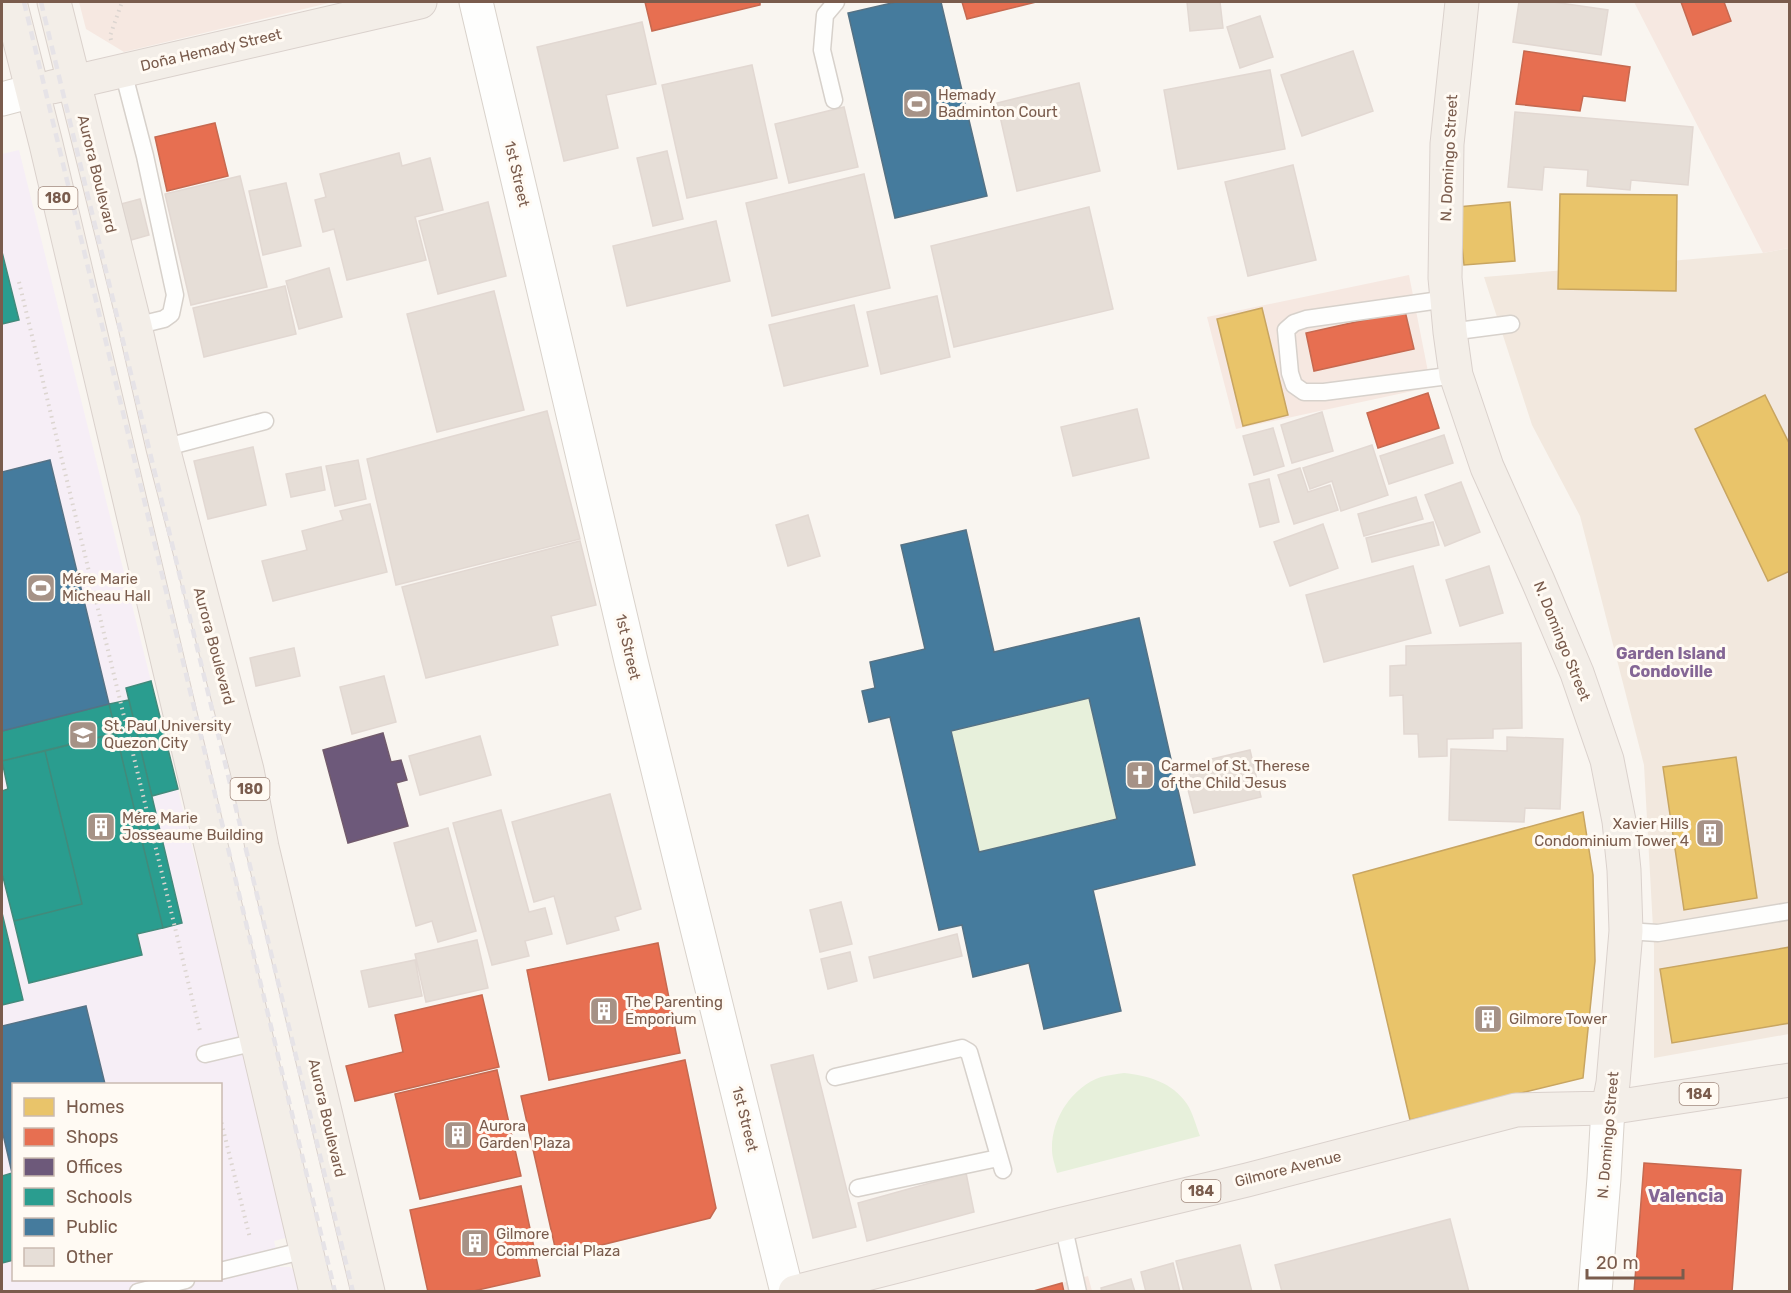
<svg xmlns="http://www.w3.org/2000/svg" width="1791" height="1293" viewBox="0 0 1791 1293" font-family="Rubik,sans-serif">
<rect width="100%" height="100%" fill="#f9f5f0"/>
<path fill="#f2e8de" d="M1789,248v786l-135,24v-112l-10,-181 -64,-249 -48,-91 -48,-148 279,-24z"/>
<path fill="#f6e8e1" d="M79,2h254l-209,50 -38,-23z
M1634,2h155v246l-26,5z
M1409,275l22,112 -195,42 -29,-112z
M1088,1276l4,15 -63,1z"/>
<path fill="#f6eef6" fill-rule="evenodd" d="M19,150l270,1087 -15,4 6,26h10l5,4 5,20 -298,1v-1138zM14,1084h206v196h-206z"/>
<path fill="#e7f0db" d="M1089,698l28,121 -138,33 -28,-121z
M1124,1073c25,3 48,9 63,31 6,9 9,22 13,32l-143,37c-2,-8 -5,-16 -5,-23 -1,-31 20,-63 49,-73 7,-2 16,-3 23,-4z"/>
<path fill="#e9c46a" stroke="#c8a561" stroke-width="1.5" d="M1560,194l117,1 -1,96 -118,-2z
M1510,202l5,59 -51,4 -6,-58z
M1262,308l26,107 -45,11 -26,-107z
M1765,395l25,50v126l-22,10 -73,-152z
M1736,757l21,141 -73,12 -21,-143z
M1583,812l10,63 2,86 -12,117 -173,42 -57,-245z
M1790,947v76l-118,20 -12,-74z"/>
<path fill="#e76f51" stroke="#c66950" stroke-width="1.5" d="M645,2h115v3l-108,26z
M962,2h74l-69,17z
M1681,2h43l7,19 -38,14z
M1524,51l106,16 -5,34 -42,-5 -3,15 -64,-7z
M215,123l13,53 -61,15 -12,-54z
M1405,311l9,38 -100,22 -8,-38z
M1428,393l11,35 -61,20 -11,-35z
M658,943l22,110 -131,27 -22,-110z
M482,995l17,72 -144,34 -9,-35 57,-14 -8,-37z
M685,1060l31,148 -6,10 -153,38 -36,-160z
M497,1070l24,106 -101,23 -25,-105z
M1644,1163l97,7 -9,122h-98z
M521,1186l19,90 -71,16h-41l-18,-82z
M1062,1283l2,9h-34z"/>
<path fill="#6d597a" stroke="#715a6c" stroke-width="1.5" d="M383,733l8,29 10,-2 6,20 -11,3 12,43 -60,17 -25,-93z"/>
<path fill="#2a9d8f" stroke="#428a7b" stroke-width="1.5" d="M2,252l17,68 -17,4z
M151,681l27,108 -26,7 -26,-108z
M129,700l53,223 -19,5 -54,-224z
M109,704l7,29 -114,28v-30z
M116,733l47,195 -26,6 5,21 -113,28 -15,-62 68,-17 -37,-153z
M45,751l37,153 -68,17 -11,-44 -1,1v-87l6,-2 -6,-28z
M2,913l21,87 -21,5z
M12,1173h2v87l-12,3v-87z"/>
<path fill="#457b9d" stroke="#557285" stroke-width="1.5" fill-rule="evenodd" d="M896,2h45l46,194 -92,22 -47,-205z
M50,460l59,244 -107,27v-259z
M966,530l28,122 145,-34 56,247 -102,25 28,121 -77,18 -15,-66 -56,14 -11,-52 -23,5 -49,-213 -21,5 -7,-31 13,-3 -5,-26 55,-13 -24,-104zM1089,698l28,121 -138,33 -28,-121z
M86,1006l19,78h-91v89h-2l-10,-43v-104z"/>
<path fill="#e6ded7" stroke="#e2d8d2" stroke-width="1.5" d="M1187,2h33l3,26 -33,3z
M1519,2h34l55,8 -7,45 -88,-13z
M1260,16l13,41 -33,11 -13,-41z
M642,22l14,62 -50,11 12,53 -54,13 -27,-114z
M1353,51l20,60 -71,25 -21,-61z
M752,65l25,113 -90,20 -25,-113z
M1270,70l15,79 -107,20 -14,-79z
M1079,83l21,88 -83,20 -20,-88z
M844,107l14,60 -69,16 -14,-59z
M1515,112l178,15 -5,58 -57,-5 -1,10 -43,-4 1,-16 -44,-3 -2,23 -34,-3z
M667,151l16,68 -30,7 -16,-68z
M399,153l3,13 28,-8 13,52 -28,7 11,43 -79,20 -13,-51 -11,3 -8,-32 11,-3 -6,-23z
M1293,165l23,95 -68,16 -23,-94z
M864,174l26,114 -118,28 -26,-113z
M240,176l27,111 -76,18 -26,-111z
M286,183l15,63 -38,9 -14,-64z
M140,199l9,36 -18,5 -10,-36z
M488,202l18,74 -68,18 -19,-73z
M1089,207l24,102 -159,38 -23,-101z
M716,221l14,60 -103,25 -14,-60z
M329,268l13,49 -43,12 -13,-48z
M285,286l11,48 -92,23 -11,-49z
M494,291l30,119 -87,22 -30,-118z
M937,296l13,61 -69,17 -14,-62z
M854,305l14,61 -84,20 -15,-61z
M1137,409l12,49 -76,18 -12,-49z
M547,411l33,128 -184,46 -29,-126z
M1322,412l11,39 -41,12 -11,-38z
M1273,428l11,38 -30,9 -11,-39z
M1444,435l9,28 -64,21 -9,-28z
M1372,445l16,50 -47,16 -9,-30 -22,8 -7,-21z
M253,447l13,58 -58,14 -14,-58z
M358,460l8,39 -31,7 -9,-40z
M321,467l4,23 -34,7 -5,-23z
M1300,468l8,24 22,-7 8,25 -44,14 -16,-49z
M1269,479l10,43 -19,5 -11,-43z
M1461,482l19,50 -35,14 -20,-51z
M1416,497l7,22 -59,17 -6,-22z
M370,504l17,68 -114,29 -11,-40 45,-11 -5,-19 41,-11 -3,-9z
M808,515l12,41 -32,10 -12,-41z
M1433,522l6,23 -67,17 -6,-24z
M1323,524l15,44 -48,18 -16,-44z
M580,541l16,64 -45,11 7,29 -132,33 -24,-91z
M1413,566l18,67 -107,29 -18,-67z
M1489,566l14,47 -43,13 -14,-46z
M1521,643l1,85 -29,1v9l-46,1v17l-28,1 -1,-23h-14l-1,-39 -13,1v-30l16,-1v-19z
M294,648l6,28 -44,10 -6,-28z
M384,676l12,46 -44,12 -12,-47z
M480,736l11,39 -71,20 -11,-39z
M1507,737l56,2 -3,70 -35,-1 -1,14 -75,-2 2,-71 56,2z
M1250,750l11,47 -67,16 -12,-47z
M610,794l31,115 -26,8 4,13 -52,14 -13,-48 -20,6 -22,-80z
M501,810l28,102 16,-4 7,26 -27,7 4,15 -37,9 -39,-142z
M448,828l28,103 -38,11 -6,-21 -16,5 -22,-83z
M841,902l11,42 -32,8 -10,-42z
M957,934l5,22 -88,22 -5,-21z
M477,940l11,48 -62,14 -11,-48z
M850,952l7,29 -29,8 -7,-30z
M415,960l7,36 -53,11 -8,-36z
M813,1055l43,172 -43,11 -42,-173z
M966,1173l8,39 -107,29 -9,-38z
M1450,1219l19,73h-187l-7,-27z
M1240,1245l12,47h-68l-8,-31z
M1173,1263l7,29h-34l-5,-20z
M1131,1279l4,13h-33l-1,-4z"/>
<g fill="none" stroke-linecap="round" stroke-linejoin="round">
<g stroke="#d7d1cb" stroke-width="19">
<path id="lane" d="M123,71l22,85 30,139 -4,19 -7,5 -29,7
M834,100l-12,-50 3,-35 11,-13
M1447,299l-141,20 -12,4 -8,7 4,43 4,12 10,7h20l132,-17
M1450,332l61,-8
M163,448l102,-27
M1626,931l32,2 132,-22
M205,1054l51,-12
M835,1077l127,-29 7,4 34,118
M858,1188l140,-30
M1063,1224l15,68
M220,1271l86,-21
M138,1292l48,-12"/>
</g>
<g stroke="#d9d2cb" stroke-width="35">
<path id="secondary" d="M476,2l155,659 156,631
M2,99l30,-8
M1595,1292l9,-114 4,-70"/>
</g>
<g stroke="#dad1cc" stroke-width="35">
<path id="primary" d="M10,2l36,142 270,1148
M54,2l81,324 28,122 84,322 15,77 106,445
M1462,2l-15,142 -2,134 5,54 6,43 31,92 51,114 39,92 30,87 12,61 5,49 2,61 -13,152 -5,25
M52,87l368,-85
M795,1292l268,-68 184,-44 269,-70 92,-2 182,-28"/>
</g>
<path stroke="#dcd5d0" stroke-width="4" stroke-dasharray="1.5 4.5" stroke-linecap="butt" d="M111,40l-1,-4 12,-34
M19,282l181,749
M220,1117l30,121"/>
<use href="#lane" stroke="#fefefd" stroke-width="16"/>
<use href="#secondary" stroke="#fefefd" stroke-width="33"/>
<use href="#primary" stroke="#f3eee8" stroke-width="33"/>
<path stroke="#e6e3e7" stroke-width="4.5" stroke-dasharray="9 6" stroke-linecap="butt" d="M24,2l311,1290
M41,2l312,1290"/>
</g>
<defs>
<g id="stadium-square" transform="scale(1.5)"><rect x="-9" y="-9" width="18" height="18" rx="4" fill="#a69286" stroke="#fffaf3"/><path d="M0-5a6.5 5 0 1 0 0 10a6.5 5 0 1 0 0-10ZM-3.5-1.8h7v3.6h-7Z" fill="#fff"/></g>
<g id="university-square" transform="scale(1.5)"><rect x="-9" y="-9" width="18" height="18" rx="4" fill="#a69286" stroke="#fffaf3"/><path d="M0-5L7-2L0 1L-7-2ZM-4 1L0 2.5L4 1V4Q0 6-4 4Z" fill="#fff"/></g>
<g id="church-square" transform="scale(1.5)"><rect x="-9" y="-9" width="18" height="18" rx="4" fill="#a69286" stroke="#fffaf3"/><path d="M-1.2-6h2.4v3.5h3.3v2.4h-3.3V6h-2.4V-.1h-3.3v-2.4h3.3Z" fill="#fff"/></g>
<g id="building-square" transform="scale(1.5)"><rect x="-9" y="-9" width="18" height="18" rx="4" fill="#a69286" stroke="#fffaf3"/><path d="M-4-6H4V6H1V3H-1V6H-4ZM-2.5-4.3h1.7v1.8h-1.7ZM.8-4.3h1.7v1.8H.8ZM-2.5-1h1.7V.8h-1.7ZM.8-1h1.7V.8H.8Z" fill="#fff"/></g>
</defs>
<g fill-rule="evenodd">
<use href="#stadium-square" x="917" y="104"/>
<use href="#stadium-square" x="41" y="588"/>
<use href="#university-square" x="83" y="735"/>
<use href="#church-square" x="1140" y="775"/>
<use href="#building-square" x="101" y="827"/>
<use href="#building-square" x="1710" y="833"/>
<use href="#building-square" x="604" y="1011"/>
<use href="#building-square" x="1488" y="1019"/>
<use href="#building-square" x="458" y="1135"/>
<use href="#building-square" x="475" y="1243"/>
</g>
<g text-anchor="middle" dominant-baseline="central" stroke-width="6" stroke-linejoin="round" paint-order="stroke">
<g fill="#fffaf3" stroke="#a28b7f" stroke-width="1.5">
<rect x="38.5" y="187" width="39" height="22" rx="4.5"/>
<rect x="230.5" y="778" width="39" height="22" rx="4.5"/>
<rect x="1679.5" y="1083" width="39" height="22" rx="4.5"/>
<rect x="1181.5" y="1180" width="39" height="22" rx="4.5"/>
</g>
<g font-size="14" font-weight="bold" fill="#7a5c4d">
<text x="58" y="198">180</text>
<text x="250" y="789">180</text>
<text x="1699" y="1094">184</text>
<text x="1201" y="1191">184</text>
</g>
<g font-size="15" fill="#7a5c4d" stroke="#fffaf3">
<text transform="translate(211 50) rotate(-13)">Doña Hemady Street</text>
<text transform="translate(1449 158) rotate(-87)">N. Domingo Street</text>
<text transform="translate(97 174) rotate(76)">Aurora Boulevard</text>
<text transform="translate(517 174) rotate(77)">1st Street</text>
<text transform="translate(1562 641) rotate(68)">N. Domingo Street</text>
<text transform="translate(214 646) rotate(75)">Aurora Boulevard</text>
<text transform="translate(628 647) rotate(77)">1st Street</text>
<text transform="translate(327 1118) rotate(77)">Aurora Boulevard</text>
<text transform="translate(745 1119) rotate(76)">1st Street</text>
<text transform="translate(1608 1135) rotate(-85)">N. Domingo Street</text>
<text transform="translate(1288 1169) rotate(-14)">Gilmore Avenue</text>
</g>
<g font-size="15" fill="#7a5c4d" stroke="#fffaf3" text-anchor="start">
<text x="938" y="95">Hemady<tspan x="938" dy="17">Badminton Court</tspan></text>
<text x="62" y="579">Mére Marie<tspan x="62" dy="17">Micheau Hall</tspan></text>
<text x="104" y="726">St. Paul University<tspan x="104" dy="17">Quezon City</tspan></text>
<text x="1161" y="766">Carmel of St. Therese<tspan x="1161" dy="17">of the Child Jesus</tspan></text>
<text x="122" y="818">Mére Marie<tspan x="122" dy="17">Josseaume Building</tspan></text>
<text x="1689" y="824" text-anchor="end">Xavier Hills<tspan x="1689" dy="17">Condominium Tower 4</tspan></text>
<text x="625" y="1002">The Parenting<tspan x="625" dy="17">Emporium</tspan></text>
<text x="1509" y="1019">Gilmore Tower</text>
<text x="479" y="1126">Aurora<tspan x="479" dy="17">Garden Plaza</tspan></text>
<text x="496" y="1234">Gilmore<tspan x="496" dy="17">Commercial Plaza</tspan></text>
</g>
<g font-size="16" font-weight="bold" fill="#846695" stroke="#fffaf3">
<text x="1671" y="653">Garden Island<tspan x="1671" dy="18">Condoville</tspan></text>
</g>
<g font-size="18" font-weight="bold" fill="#846695" stroke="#fffaf3">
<text x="1686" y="1196">Valencia</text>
</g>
</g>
<rect width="1791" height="1293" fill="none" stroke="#7a5c4d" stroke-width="6"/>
<rect x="12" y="1083" width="210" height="198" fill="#fffaf3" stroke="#cabbb1" stroke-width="1.5"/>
<rect x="24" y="1098" width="30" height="18" fill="#e9c46a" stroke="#cabbb1" stroke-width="1.5"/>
<text x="66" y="1113" font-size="18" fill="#7a5c4d">Homes</text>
<rect x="24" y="1128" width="30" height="18" fill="#e76f51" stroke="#cabbb1" stroke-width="1.5"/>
<text x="66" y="1143" font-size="18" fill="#7a5c4d">Shops</text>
<rect x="24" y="1158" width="30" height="18" fill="#6d597a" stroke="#cabbb1" stroke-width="1.5"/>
<text x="66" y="1173" font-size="18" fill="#7a5c4d">Offices</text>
<rect x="24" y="1188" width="30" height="18" fill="#2a9d8f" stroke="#cabbb1" stroke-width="1.5"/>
<text x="66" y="1203" font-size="18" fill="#7a5c4d">Schools</text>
<rect x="24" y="1218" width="30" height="18" fill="#457b9d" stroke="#cabbb1" stroke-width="1.5"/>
<text x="66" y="1233" font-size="18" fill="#7a5c4d">Public</text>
<rect x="24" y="1248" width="30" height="18" fill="#e6ded7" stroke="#cabbb1" stroke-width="1.5"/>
<text x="66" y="1263" font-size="18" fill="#7a5c4d">Other</text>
<path d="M1587 1269v9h96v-9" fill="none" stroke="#7a5c4d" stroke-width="3"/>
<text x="1596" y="1269" font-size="18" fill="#7a5c4d" stroke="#fffaf3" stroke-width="4.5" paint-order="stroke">20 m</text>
</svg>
